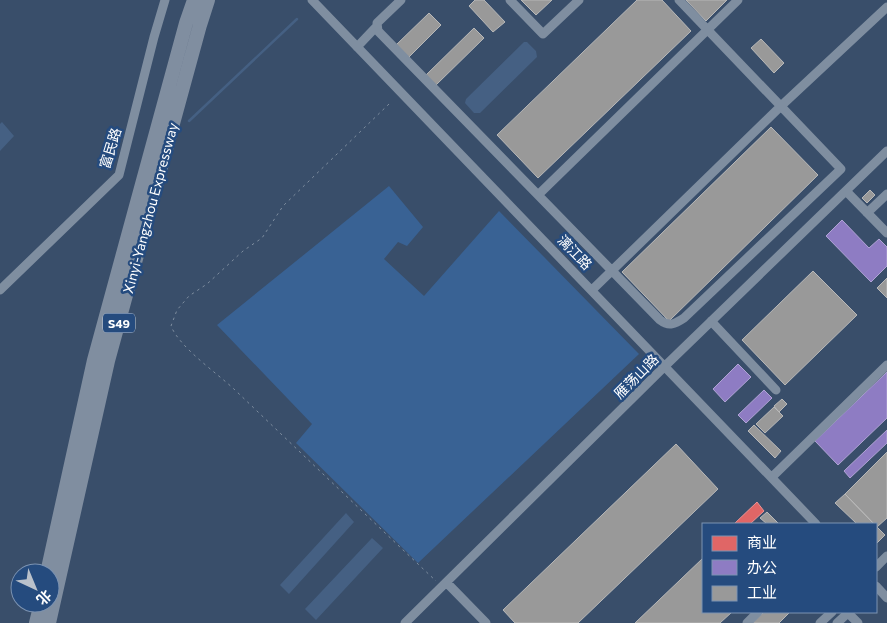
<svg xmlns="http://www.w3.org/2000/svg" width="887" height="623" viewBox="0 0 887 623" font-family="Commissioner,'Noto Sans SC',sans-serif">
<rect width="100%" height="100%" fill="#394e6a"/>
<path fill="#396294" d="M389,186l34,41 -16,19 -9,-4 -14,17 40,37 75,-85 140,143 -221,209 -122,-120 16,-19 -95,-99z"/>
<path fill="#456083" d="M524,42h3l9,9 1,6 -57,56h-6l-9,-10 1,-4z
M2,122l12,14 -14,15v-27z
M346,513l8,9 -65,72 -9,-9z
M372,538l11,10 -67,72 -11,-11z"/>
<path fill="#e06666" stroke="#e99494" d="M757,502l7,9 -14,13h-16z"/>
<path fill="#8e7cc3" stroke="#b0a3d5" d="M842,220l27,28 10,-9 8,8v19l-16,16 -45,-46z
M738,364l13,13 -26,25 -12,-13z
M887,372v46l-49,47 -23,-24z
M764,390l8,8 -26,25 -8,-8z
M887,430v13l-37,35 -6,-7z"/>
<path fill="#999" stroke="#b8b8b8" d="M475,0h9l21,22 -12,10 -24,-26z
M521,0h31l-16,15z
M637,0h25l29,31 -153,147 -41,-43z
M686,0h41l-21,21z
M429,13l12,12 -32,32 -13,-12z
M474,28l10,10 -48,47 -10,-10z
M761,39l23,24 -10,10 -23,-25z
M771,127l47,48 -149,146 -47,-49z
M870,190l5,5 -8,8 -5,-5z
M813,271l44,44 -72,70 -43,-45z
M887,278v20l-10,-10z
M782,399l5,5 -8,8 -5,-6z
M774,407l9,9 -18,17 -9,-9z
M754,425l27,26 -6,7 -27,-27z
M676,444l42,45 -140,134h-63l-12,-13z
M887,452v66l-10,9 -32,-33z
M845,494l29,30h-17l-22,-21z
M767,512l12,12h-12l-7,-6z
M876,526l9,9 -9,9z
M703,558v54h29l-12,11h-85z
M764,612h25v1l-10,10h-27z"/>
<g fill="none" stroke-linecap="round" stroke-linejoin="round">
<path stroke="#456083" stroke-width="2.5" d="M189,121l108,-102"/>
<path stroke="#7f8ea0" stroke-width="1" stroke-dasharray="2.5 4" stroke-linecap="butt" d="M389,104l-106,102 -21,32 -19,13 -36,33 -18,12 -12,14 -6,16c9,22 46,47 64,64 67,64 134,128 201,191"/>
<path stroke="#7f8ea0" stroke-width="9" d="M312,0l504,524
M401,0l-24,23 1,8 282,289c9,7 15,4 24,-2l157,-149 -162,-169
M510,0l33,34 36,-34
M357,47l19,-20
M846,191l41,42
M538,195l200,-195
M867,213l20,-19
M0,290l119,-115 35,-138 11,-37
M592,290l189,-184 106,-99
M711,321l65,69
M772,477l115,-112
M876,567l11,-11
M447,583l39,40
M876,586l11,12
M847,612l11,11
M405,623l260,-257 222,-215
M747,623l11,-11
M820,623l12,-11
M837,623l12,-11"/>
<path stroke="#808ea0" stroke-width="14" d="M47,573l47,-213 92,-337 8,-23
M36,623l5,-20
M49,623l59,-262 92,-336 8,-25"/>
</g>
<g text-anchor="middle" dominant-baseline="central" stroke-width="5" stroke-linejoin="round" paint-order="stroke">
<rect fill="#254b7e" stroke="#bec9d8" stroke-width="1" x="103" y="313.5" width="32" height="19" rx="4"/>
<g font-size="12" font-weight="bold" fill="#fff">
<text x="119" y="323">S49</text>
</g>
<g font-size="14" fill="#fff" stroke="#254b7e">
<text transform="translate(110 148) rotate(-73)">富民路</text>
<text transform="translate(150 208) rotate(-75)">Xinyi-Yangzhou Expressway</text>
<text transform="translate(575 252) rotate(46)">漓江路</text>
<text transform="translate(636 376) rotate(-45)">雁荡山路</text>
</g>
</g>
<rect x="702" y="523" width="175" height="90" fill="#254b7e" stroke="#7c93b2"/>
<rect x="712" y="536" width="25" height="15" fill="#e06666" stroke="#7c93b2"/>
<text x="747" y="548" font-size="15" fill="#ffffff">商业</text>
<rect x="712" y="560" width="25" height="15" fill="#8e7cc3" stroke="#7c93b2"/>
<text x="747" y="573" font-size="15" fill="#ffffff">办公</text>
<rect x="712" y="586" width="25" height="15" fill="#999999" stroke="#7c93b2"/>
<text x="747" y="598" font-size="15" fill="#ffffff">工业</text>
<g transform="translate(35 588) rotate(136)"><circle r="24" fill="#254b7e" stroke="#7c93b2"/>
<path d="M0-4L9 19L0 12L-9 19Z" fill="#bac1cb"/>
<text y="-8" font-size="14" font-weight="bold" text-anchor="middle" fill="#ffffff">北</text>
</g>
</svg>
